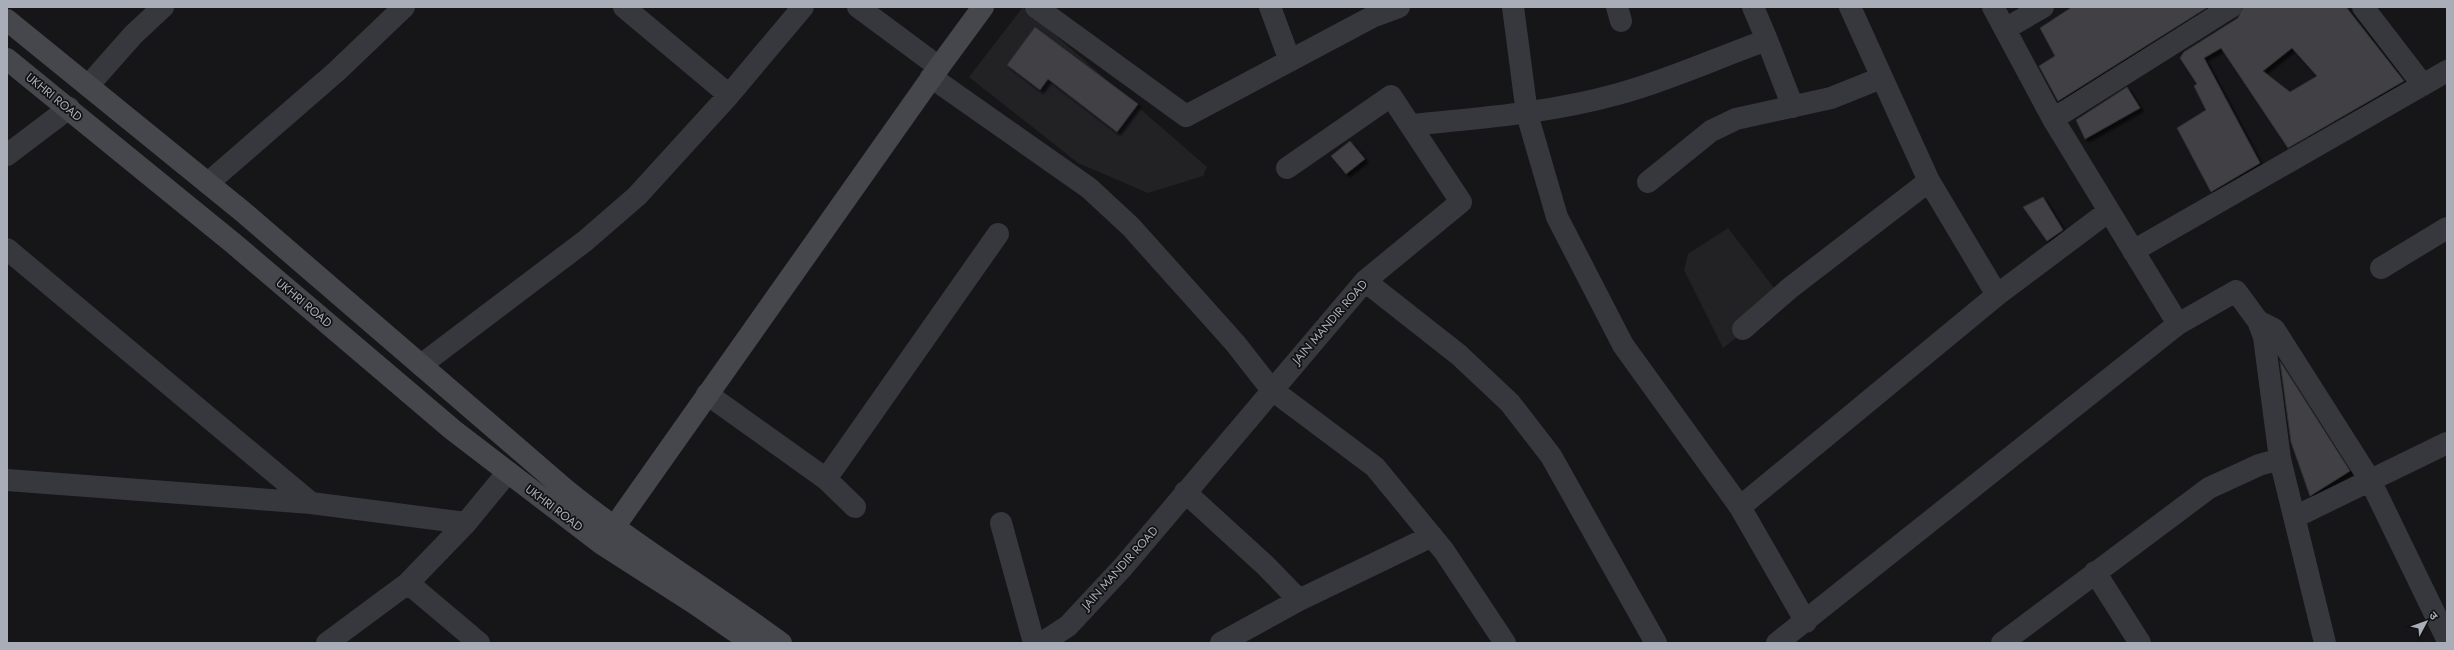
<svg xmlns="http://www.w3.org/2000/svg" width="2454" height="650" viewBox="0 0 2454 650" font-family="Jost,'Noto Sans Devanagari',sans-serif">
<defs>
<filter id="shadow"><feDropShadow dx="3.5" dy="3.5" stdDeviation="1" flood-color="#0009"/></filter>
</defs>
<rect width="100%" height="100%" fill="#161618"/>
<path fill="#222225" d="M1023,7l184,160 -4,9 -55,17 -70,-30 -109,-86z
M1728,228l56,73 -61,47 -39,-78 4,-16z"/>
<path fill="#404145" stroke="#303034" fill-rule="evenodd" filter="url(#shadow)" d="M2072,7h136l-150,94 -19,-35 16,-10 -15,-28z
M2243,7h103l58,74 -116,67 -67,-100 -17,10 56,105 -49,29 -34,-64 29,-18 -12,-24 3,-2 -17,-26 4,-6 54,-34zM2292,48l25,28 -27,16 -27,-21z
M1035,27l103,77 -21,28 -69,-53 -8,11 -33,-25z
M2127,87l13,21 -55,31 -9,-19z
M1350,141l15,18 -19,15 -15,-18z
M2043,197l20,33 -16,11 -24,-34z
M2280,361l70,110 -40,25 -19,-54z"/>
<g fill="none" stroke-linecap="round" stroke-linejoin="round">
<path stroke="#37383d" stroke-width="22" d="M624,7l105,88
M858,7l81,60
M1036,7l150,109 186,-99 27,-10
M1270,7l20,54
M1513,7l14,107 30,103 66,128 117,162 66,115
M1617,7l4,14
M1753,7l14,33
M1850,7l79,174 68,114
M1993,7l60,112 125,205
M2363,7l60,78
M2005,29l38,-22
M931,77l158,111 42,39 104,116 36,46 104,78 69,84 61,92
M88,86l45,-51 30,-28
M2053,119l178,-112
M1411,125c69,-7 139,-12 207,-31 49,-13 101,-37 149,-54l26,67
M7,155l62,-47
M1648,182l63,-51 25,-12 95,-21 50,-20
M208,183l129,-112 67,-64
M7,249l304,254
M2133,251l314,-180
M2381,268l66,-40
M1365,281l94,74 51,48 41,53 105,187
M2258,321l16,8 96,151 77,159
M1743,329l47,-41 139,-107
M421,365l164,-124 52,-45 92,-101 74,-88
M707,394l119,85 29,28
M826,479l172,-245
M7,480l304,23 155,20
M1185,492l80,73 34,35 133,-64
M1740,507l257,-212 112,-84
M2295,517l152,-74
M1001,523l33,120
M2095,572l45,71
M327,643l81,-60
M479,643l-71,-60 58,-60 42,-51
M1042,643l26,-17 55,-59 242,-286 96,-79 -70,-106 -104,72
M1221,643l78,-43
M1777,643l401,-319 58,-33 22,30 6,16 16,122 45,184
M2002,643l207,-155 50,-23 21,-6"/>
<path stroke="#45474d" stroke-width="22" d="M7,20l235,191 324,279c68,55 144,101 215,153
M7,59l226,184 220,187 149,114 92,59 58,40
M605,540l334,-473 44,-60"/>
</g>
<g text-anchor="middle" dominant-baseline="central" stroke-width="3.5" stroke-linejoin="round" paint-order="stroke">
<g font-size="12" fill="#a8adb8" stroke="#111113">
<text transform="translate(54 97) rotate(39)">UKHRI ROAD</text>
<text transform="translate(304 303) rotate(40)">UKHRI ROAD</text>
<text transform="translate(1330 322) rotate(-49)">JAIN MANDIR ROAD</text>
<text transform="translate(554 508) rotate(37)">UKHRI ROAD</text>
<text transform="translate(1120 568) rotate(-48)">JAIN MANDIR ROAD</text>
</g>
</g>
<rect width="2454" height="650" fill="none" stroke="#a8adb8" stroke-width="16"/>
<g transform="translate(2426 622) rotate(49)" stroke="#111113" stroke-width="3" paint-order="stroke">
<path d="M0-3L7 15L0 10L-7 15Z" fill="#a8adb8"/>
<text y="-6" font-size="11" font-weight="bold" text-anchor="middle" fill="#a8adb8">उ</text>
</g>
</svg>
